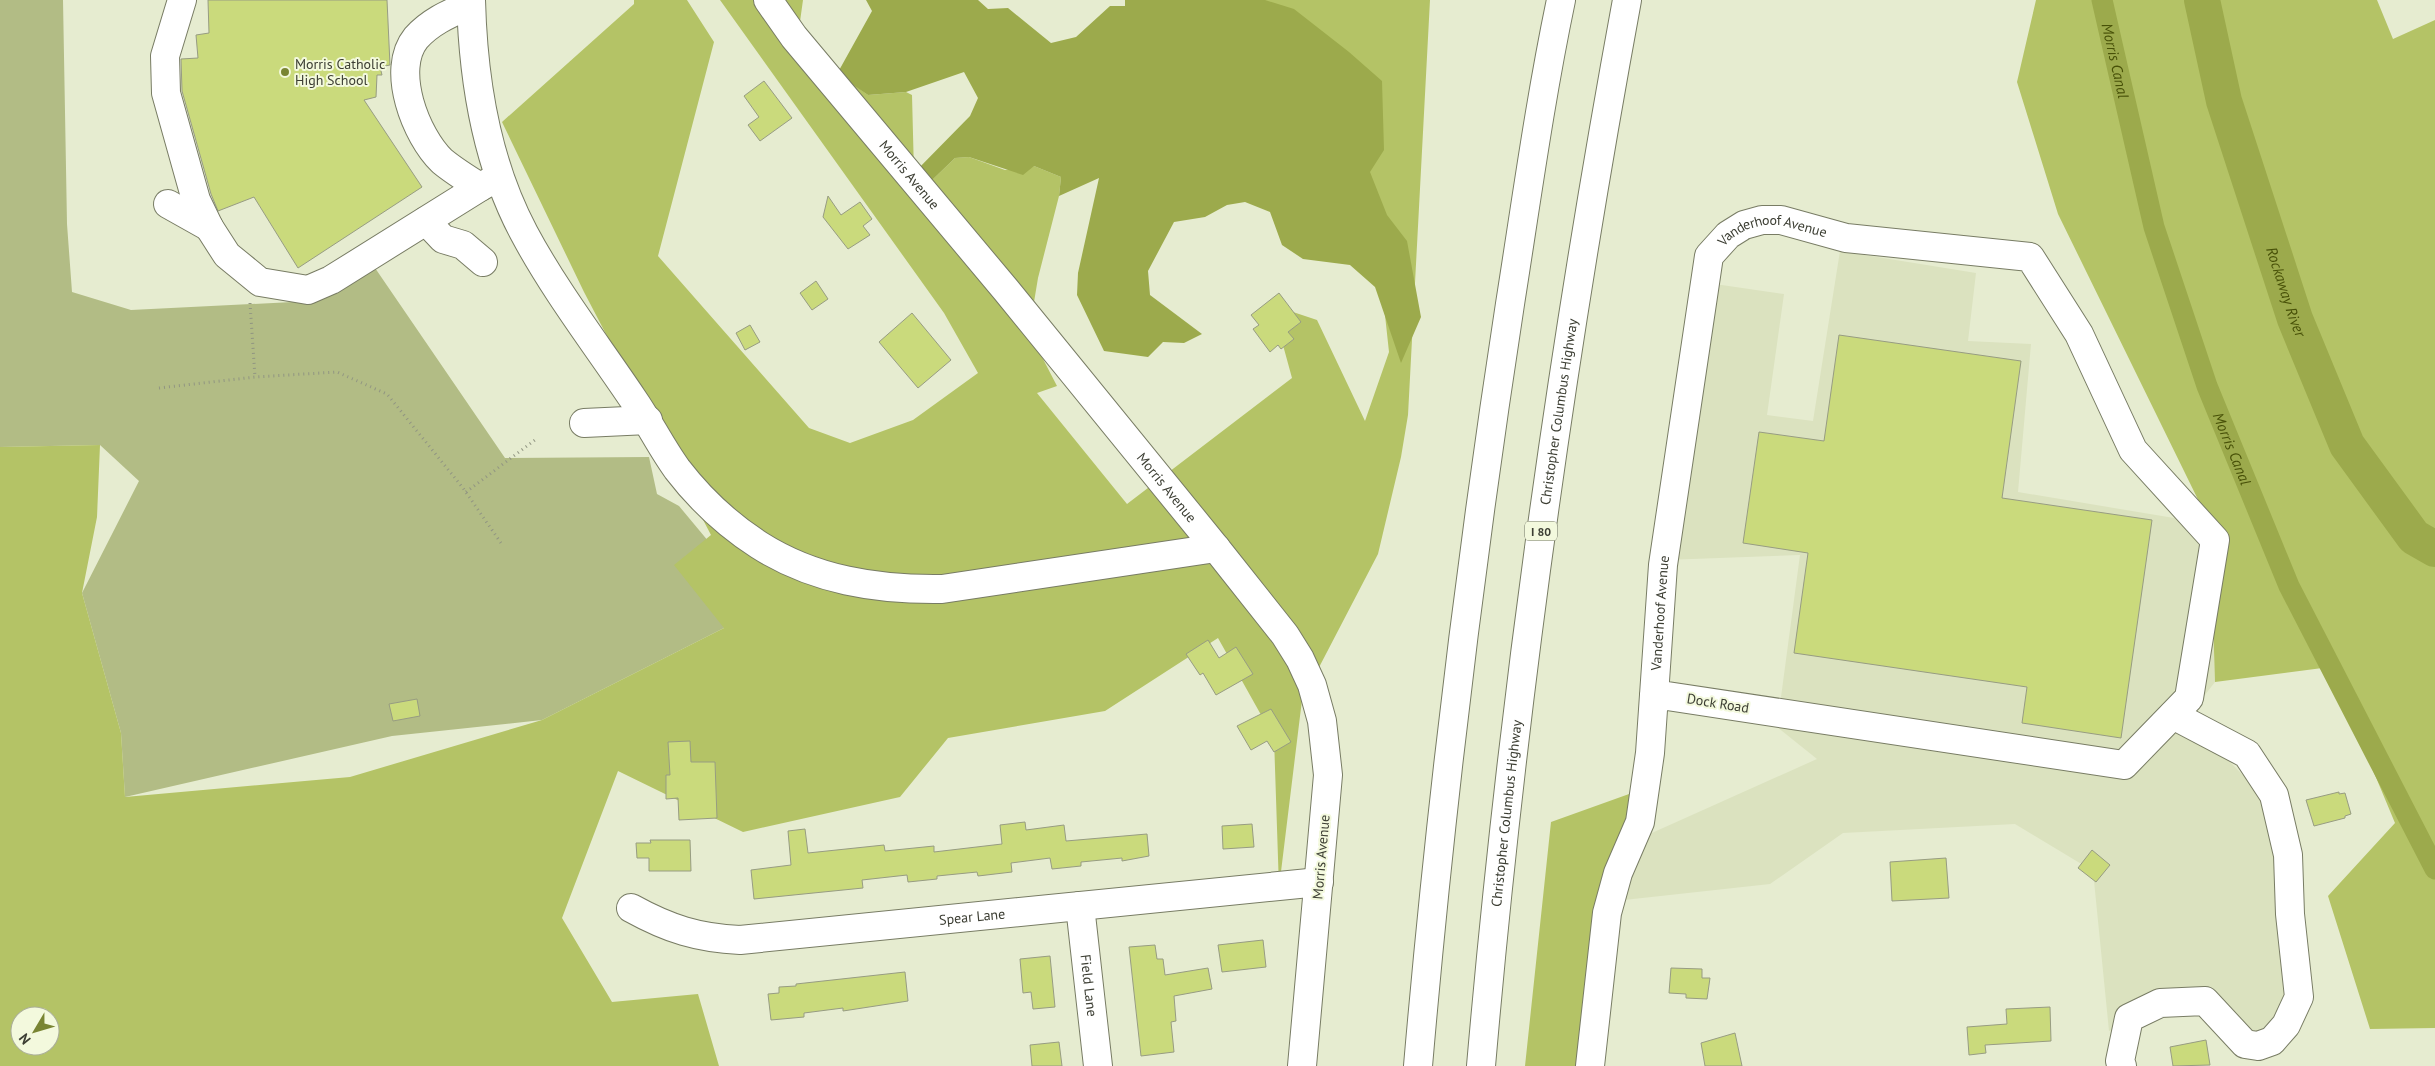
<svg xmlns="http://www.w3.org/2000/svg" width="2435" height="1066" viewBox="0 0 2435 1066" font-family="'PT Sans',sans-serif">
<rect width="100%" height="100%" fill="#e6ecd0"/>
<path fill="#dbe2bf" d="M1840,251l136,22 -8,68 63,3 -13,148 192,32 5,158 -28,36 90,92 18,215 -25,21 -72,-44 -89,29 -16,-160 -78,-47 -172,9 -73,51 -155,17 19,-60 183,-82 -40,-32 23,-172 -135,5 36,-278 83,12 -17,121 46,6z"/>
<path fill="#b2bc85" d="M0,0h63l4,224 5,68 59,18 181,-9 61,-36 132,193 144,-1 8,37 22,12 35,42 10,80 -182,92 -150,16 -267,61 -4,-64 -39,-140 57,-112 -39,-36 -100,2z"/>
<path fill="#b4c366" fill-rule="evenodd" d="M634,0h53l27,42 -56,214 151,172 41,15 63,-23 65,-47 -34,-60 -224,-313h83l-6,43 71,52 38,-3 6,3 2,78 15,10 26,-25 14,-1 36,13 29,-4 27,11 -2,19 -21,82 -9,54 28,54 -20,7 90,111 165,-126 -20,-73 45,15 48,101 24,-69 -9,-83 -211,-269h261l-22,415 -7,42 -23,97 -76,146 -23,188 -5,-150 -56,-100 -113,73 -157,27 -48,59 -157,35 -125,-61 -56,147 50,84 86,-8 21,72h-719v-619l100,-2 -3,72 -15,76 39,140 4,64 225,-20 192,-57 182,-92 -50,-63 37,-30 -127,-243 -82,-170 132,-118zM20,1016h30v30h-30z
M2036,0h341l16,39 42,-19v1008l-65,1 -42,-133 67,-73 -65,-156 -115,15 -5,-158 -152,-310 -41,-132z
M1643,789l-28,112 -13,165h-77l26,-244z"/>
<path fill="#9caa4c" d="M866,0h112l10,9 20,-1 43,35 25,-6 34,-31h15v-6h140l29,9 55,43 33,29 2,69 -14,22 17,43 20,26 14,76 -20,46 -26,-76 -25,-22 -47,-6 -21,-14 -12,-33 -25,-10 -18,3 -22,12 -31,5 -26,49 2,24 52,39 -18,9 -21,-1 -15,15 -44,-6 -27,-56 1,-22 21,-95 -40,18 2,-19 -27,-11 -11,9 -54,-18 -14,1 -26,25 -15,-10 56,-57 8,-18 -14,-26 -58,20 -38,3 -31,-21 35,-63z"/>
<g fill="none" stroke-linecap="round" stroke-linejoin="round">
<path stroke="#9caa4c" stroke-width="21" id="s1" d="M2102,0l52,227 53,159 82,200 146,283"/>
<path stroke="#9caa4c" stroke-width="36" id="s2" d="M2202,0l22,101 71,218 52,126 67,92 21,12"/>
</g>
<path fill="#cada7c" stroke="#979c82" d="M208,0h179l3,65 -10,2 2,8h-5l-1,22 -12,3 58,87 -124,81 -44,-71 -36,14 -7,-17 -29,-103 -1,-32 17,-1 -2,-23 13,-2z
M764,81l28,37 -32,23 -12,-16 11,-8 -15,-21z
M828,196l13,19 19,-13 12,17 -9,7 7,9 -22,14 -25,-32z
M816,281l12,18 -16,11 -12,-17z
M1279,293l22,29 -13,10 6,7 -13,10 -3,-4 -8,7 -17,-23 6,-4 -8,-10z
M912,313l39,47 -33,28 -39,-46z
M750,325l10,17 -15,8 -9,-17z
M1839,335l182,26 -19,137 150,22 -31,218 -99,-15 5,-36 -233,-34 14,-100 -65,-10 16,-111 65,9z
M1208,640l11,18 17,-11 17,27 -37,21 -13,-22 -3,2 -14,-21z
M417,699l3,17 -27,5 -4,-17z
M1271,709l20,33 -17,10 -7,-11 -16,9 -14,-24z
M690,741l1,21h24l2,56 -38,2 -1,-22 -12,1v-24h4l-2,-33z
M2339,792v2l6,-1 6,21 -6,2v2l-31,8 -8,-26z
M1025,822l1,8 38,-5 2,16 81,-7 2,22 -27,5v-3l-41,4v4l-29,3 -2,-11 -39,5 1,9 -34,4 -1,-4 -40,4v3l-29,3 -1,-7 -45,5 1,8 -109,11 -3,-29 40,-5 -3,-34 17,-2 3,24 76,-8 1,6 49,-5v6l68,-8 -2,-19z
M1252,824l2,23 -31,2 -1,-23z
M650,840h40l1,31h-42v-13h-12l-1,-15h15z
M2092,850l18,15 -14,17 -18,-14z
M1946,858l3,40 -57,3 -2,-39z
M1263,940l3,27 -44,5 -4,-27z
M1155,945l2,14h6l2,16 43,-7 4,21 -38,7 2,25 -5,1 3,30 -33,4 -12,-109z
M1050,956l5,51 -22,2 -2,-17 -8,1 -3,-34z
M1671,968l31,1v9h8l-3,21 -21,-1v-4l-17,-1z
M905,972l3,29 -65,10v-3l-39,5v4l-33,3 -3,-26 11,-1v-6l17,-1v-2z
M2050,1007l1,34 -66,4 1,8 -17,2 -2,-28 40,-3 -1,-15z
M1735,1033l7,33h-37l-4,-23z
M2206,1040l4,25 -37,1 -3,-19z
M1059,1042l3,24h-30l-2,-21z"/>
<g fill="none" stroke-linecap="round" stroke-linejoin="round">
<g stroke="#787c64" stroke-width="30">
<g id="minor">
<path d="M182,0l-17,56 1,37 30,107 13,27 18,28 33,27 48,8 23,-10 149,-93"/>
<path d="M471,0c2,79 15,162 53,233 31,58 72,111 109,166 16,23 28,48 44,70 23,30 51,56 82,76 55,35 118,45 183,44l274,-41"/>
<path id="s3" d="M768,0l26,37 212,253 210,258 69,87 15,24 12,26 10,36 6,54 -26,291"/>
<path d="M471,4c-20,9 -40,17 -55,34 -26,32 0,98 26,123 12,10 25,18 38,26l15,-8"/>
<path d="M168,204l41,23"/>
<path d="M426,221l17,18 20,6 20,17"/>
<path d="M584,423l64,-3"/>
<path id="s4" d="M1080,906l18,160"/>
<path id="s5" d="M631,908c38,21 67,30 109,32l579,-58"/>
<path id="s6" d="M1590,1066l17,-153 11,-40 22,-51 10,-69 13,-188 46,-309 19,-21 16,-10 18,-5h19l65,18 184,19 49,77 54,116 82,90 -26,158 -65,67 -470,-71"/>
<path d="M2122,1066l-2,-5 9,-43 31,-15 45,-2 40,43 13,2 14,-5 14,-16 13,-28 -9,-83 -2,-59 -14,-60 -27,-41 -74,-39"/>
</g>
</g>
<g stroke="#787c64" stroke-width="30">
<g id="highway">
<path d="M1418,1066c22,-255 53,-509 92,-762 16,-101 30,-204 51,-304"/>
<path id="s7" d="M1481,1066c31,-358 81,-713 146,-1066"/>
</g>
</g>
<path stroke="#919582" stroke-width="3" stroke-dasharray="1 4" stroke-linecap="butt" d="M250,303l5,74
M159,388l96,-11 82,-5 50,22 76,94 38,55
M466,492l69,-52"/>
<use href="#minor" stroke="#fff" stroke-width="28"/>
<use href="#highway" stroke="#fff" stroke-width="28"/>
</g>
<circle fill="#798533" stroke="#f3f9dd" stroke-width="2" cx="285" cy="72" r="5"/>
<g text-anchor="middle" dominant-baseline="central" stroke-width="4" stroke-linejoin="round" paint-order="stroke">
<rect fill="#f3f9dd" stroke="#737666" stroke-width="1" x="1525" y="521.5" width="32" height="19" rx="4"/>
<g font-size="12" font-weight="bold" fill="#3c3e33">
<text x="1541" y="531">I 80</text>
</g>
<g font-size="14" fill="#3c3e33" stroke="#f3f9dd" text-anchor="start">
<text x="295" y="64">Morris Catholic<tspan x="295" dy="16">High School</tspan></text>
</g>
<g font-size="14" fill="#3c3e33" stroke="#f3f9dd">
<text stroke="none"><textPath href="#s3" startOffset="225">Morris Avenue</textPath></text>
<text stroke="none"><textPath href="#s6" startOffset="896">Vanderhoof Avenue</textPath></text>
<text stroke="none"><textPath href="#s7" startOffset="659">Christopher Columbus Highway</textPath></text>
<text stroke="none"><textPath href="#s3" startOffset="630">Morris Avenue</textPath></text>
<text stroke="none"><textPath href="#s6" startOffset="461">Vanderhoof Avenue</textPath></text>
<text transform="translate(1718 703) rotate(9)">Dock Road</text>
<text stroke="none"><textPath href="#s7" startOffset="254">Christopher Columbus Highway</textPath></text>
<text transform="translate(1321 857) rotate(-85)">Morris Avenue</text>
<text stroke="none"><textPath href="#s5" startOffset="348">Spear Lane</textPath></text>
<text stroke="none"><textPath href="#s4" startOffset="80">Field Lane</textPath></text>
</g>
<g font-size="15" font-style="italic" fill="#485108" stroke="#f3f9dd">
<text stroke="none"><textPath href="#s1" startOffset="62">Morris Canal</textPath></text>
<text stroke="none"><textPath href="#s2" startOffset="304">Rockaway River</textPath></text>
<text stroke="none"><textPath href="#s1" startOffset="468">Morris Canal</textPath></text>
</g>
</g>
<g transform="translate(35 1031) rotate(232)"><circle r="24" fill="#f3f9dd" stroke="#aaae99"/>
<path d="M0-4L9 19L0 12L-9 19Z" fill="#798533"/>
<text y="-8" font-size="14" font-weight="bold" text-anchor="middle" fill="#3c3e33">N</text>
</g>
</svg>
